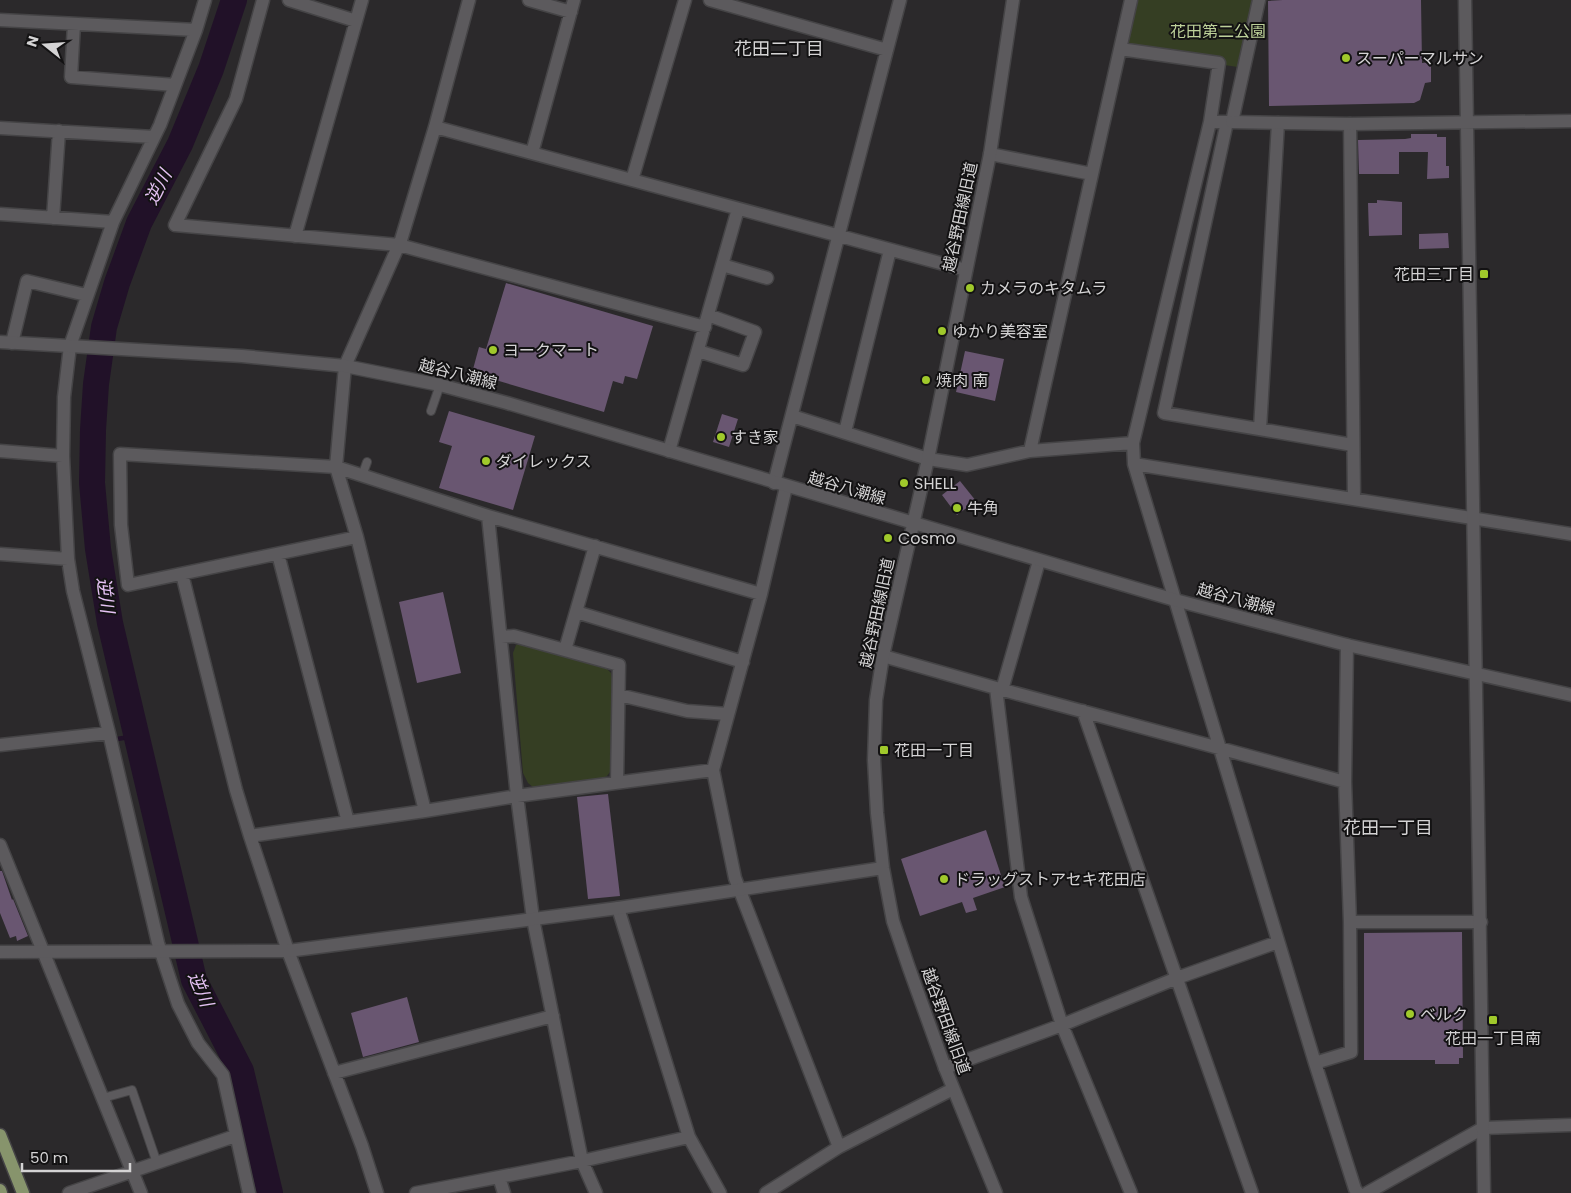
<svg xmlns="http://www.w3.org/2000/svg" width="1571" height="1193" viewBox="0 0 1571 1193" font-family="Poppins,'Noto Sans JP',sans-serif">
<rect width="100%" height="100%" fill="#2b292b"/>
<path fill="#353e23" d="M1131,0h128l-15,68 -124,-19z
M522,644l85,25 4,4 2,8 -3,91 -3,4 -8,4 -65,8 -6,-5 -5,-10 -10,-120 3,-8z"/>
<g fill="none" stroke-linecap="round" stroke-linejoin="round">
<path stroke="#211128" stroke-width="4.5" d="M117,739l19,-3"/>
<path stroke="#211128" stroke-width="26" d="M234,0l-23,69 -31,75 -41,79 -22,60 -13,44 -8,57 -3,46 -1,53 6,66 12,74 84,357 47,91 29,122"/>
</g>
<path fill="#695671" d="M1283,0h138l1,63 9,-1v20l-6,1 -5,17 -6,3 -145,3 -1,-105z
M1411,134h26v3h9v29h3v12l-22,1 1,-27h-29v22h-40l-1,-34 47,-1 6,-1z
M1377,200l25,2v33l-33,1 -1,-33h9z
M1448,233l1,15 -30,1v-15z
M506,283l147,43 -16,53 -12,-3 -2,8 -10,-3 -9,31 -132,-39 7,-26 7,2z
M965,351l39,8 -9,42 -39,-9z
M449,411l86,25 -22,74 -74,-22 13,-42 -13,-4z
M722,414l16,5 -9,28 -16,-5z
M960,481l16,20 -19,14 -15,-20z
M443,592l18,81 -44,10 -18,-81z
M608,794l12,102 -32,3 -11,-102z
M986,830l19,57 -32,11 4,12 -11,3 -4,-11 -42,14 -19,-57z
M0,871h2l10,29 1,-1 15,37 -11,5 -1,-5 -6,2 -10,-25z
M1462,932l1,126h-4v6h-24v-4h-71v-127z
M407,997l12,45 -56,15 -12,-44z"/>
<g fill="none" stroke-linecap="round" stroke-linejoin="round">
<g stroke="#454446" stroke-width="10">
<path id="lane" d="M431,411l9,-26
M362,476l5,-14
M103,1098l29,-8 25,73"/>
</g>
<g stroke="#454446" stroke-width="15">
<path id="street" d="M263,0l-27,99 -61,126 224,20 306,82
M289,0l67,21
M529,0l42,12
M710,0l177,50
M1259,0l-27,122h-22l-77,321 1,21 181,599 40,126 3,4
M0,20l196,10
M74,24l-3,53 104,8
M1120,49l99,14 -9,59
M1227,122l-63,291 189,32
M1350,124l4,374
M435,127l531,143
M0,128l154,9
M532,153l42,-153
M990,154l102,20
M632,180l53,-180
M0,214l113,8
M53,218l6,-87
M295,236l67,-236
M722,265l45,13
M12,343l15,-62 59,14
M698,351l45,14 12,-33 -47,-17
M792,416l136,43 39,6 63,-14 103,-8
M1260,429l18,-306
M845,432l45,-182
M0,451l63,5 1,-59 6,-51 43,-124 47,-97 36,-95 9,-30
M669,451l69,-242
M1030,451l101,-451
M63,456l5,103 5,32 36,142 49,210 20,61 20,39 25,32 26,118
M1134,464l437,70
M774,483l126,-483
M786,487l-25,107 -48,176 22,108 104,269
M488,516l29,280 16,123 49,242 14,32
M357,537l-229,48 -7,-60 -1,-71 216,13 152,49 273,78
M0,554l68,5
M278,554l70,268
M182,574l54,216 14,46 38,115 74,195 15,47
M576,612l167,50
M501,637l13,-1 105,29 -2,117
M565,650l30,-104
M883,656l113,32 349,94
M996,688l25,209 41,128 69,168
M1002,690l37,-129
M619,695l68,16 41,3
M1083,711l169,482
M0,745l109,-12
M425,811l-68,-274 -21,-70 9,-101 56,-126 34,-113 34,-127
M250,836l175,-25 92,-15 196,-26
M0,845l141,348
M618,908l71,229 31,56
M1350,922h131
M1315,1063l36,-11 -1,-130 -5,-140 2,-137
M945,1068l117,-43 115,-47 101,-36
M334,1073l219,-57
M499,1177l5,16
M69,1193l166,-57
M416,1193l166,-32 107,-24
M766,1193l73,-46 114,-58
M1367,1193l116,-65 88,-3"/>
</g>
<g stroke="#454446" stroke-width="15">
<path id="secondary" d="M1465,0l19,1193
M1232,122l118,2 221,-3
M0,342l242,14 103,10 95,19 67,18 668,197 172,45 224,50
M0,952l288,-1 330,-43 265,-40
M996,1193l-51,-125 -36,-100 -16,-47 -10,-53 -6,-55 -3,-53 2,-60 7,-44 45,-197 62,-305 23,-154"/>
</g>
<g stroke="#454446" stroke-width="15">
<path id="primary" d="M0,1135l23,58
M0,1190l1,3"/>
</g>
<use href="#lane" stroke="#5c5a5d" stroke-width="8"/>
<use href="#street" stroke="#5c5a5d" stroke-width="12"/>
<use href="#secondary" stroke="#5c5a5d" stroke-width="12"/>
<use href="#primary" stroke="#87946c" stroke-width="12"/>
</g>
<g fill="#a0c92b" stroke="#131213" stroke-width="2">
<circle cx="1346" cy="58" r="5"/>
<rect x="1479" y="269" width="10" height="10" rx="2.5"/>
<circle cx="970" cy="288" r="5"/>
<circle cx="942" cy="331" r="5"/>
<circle cx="493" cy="350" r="5"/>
<circle cx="926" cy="380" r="5"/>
<circle cx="721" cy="437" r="5"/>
<circle cx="486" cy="461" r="5"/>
<circle cx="904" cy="483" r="5"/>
<circle cx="957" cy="508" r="5"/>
<circle cx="888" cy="538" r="5"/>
<rect x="879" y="745" width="10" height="10" rx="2.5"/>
<circle cx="944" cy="879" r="5"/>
<circle cx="1410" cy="1014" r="5"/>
<rect x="1488" y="1015" width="10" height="10" rx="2.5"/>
</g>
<g text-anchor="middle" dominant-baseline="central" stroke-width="4" stroke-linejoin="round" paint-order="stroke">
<g font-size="16" fill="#bdd199" stroke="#131213">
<text x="1218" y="31">花田第二公園</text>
</g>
<g font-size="16" fill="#d4d3d4" stroke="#131213" text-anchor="start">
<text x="1356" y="58">スーパーマルサン</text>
<text x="1474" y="274" text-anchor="end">花田三丁目</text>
<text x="980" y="288">カメラのキタムラ</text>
<text x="952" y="331">ゆかり美容室</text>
<text x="503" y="350">ヨークマート</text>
<text x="936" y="380">焼肉 南</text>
<text x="731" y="437">すき家</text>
<text x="496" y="461">ダイレックス</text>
<text x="914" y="483">SHELL</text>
<text x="967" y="508">牛角</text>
<text x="898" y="538">Cosmo</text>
<text x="894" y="750">花田一丁目</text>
<text x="954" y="879">ドラッグストアセキ花田店</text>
<text x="1420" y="1014">ベルク</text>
<text x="1493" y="1038" text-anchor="middle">花田一丁目南</text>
</g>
<g font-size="16" fill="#d4d3d4" stroke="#131213">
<text transform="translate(960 217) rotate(-78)">越谷野田線旧道</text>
<text transform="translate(458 374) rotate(14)">越谷八潮線</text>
<text transform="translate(847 488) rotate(16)">越谷八潮線</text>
<text transform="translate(1236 599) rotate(15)">越谷八潮線</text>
<text transform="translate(877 613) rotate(-78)">越谷野田線旧道</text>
<text transform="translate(946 1021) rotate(70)">越谷野田線旧道</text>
</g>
<g font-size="18" fill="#d4d3d4" stroke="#131213">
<text x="779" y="48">花田二丁目</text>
<text x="1388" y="827">花田一丁目</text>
</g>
<g font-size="18" font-style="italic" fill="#e5c2f4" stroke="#131213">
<text transform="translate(158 187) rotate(-63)">逆川</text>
<text transform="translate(106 595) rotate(83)">逆川</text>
<text transform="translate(201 989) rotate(67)">逆川</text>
</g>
</g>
<g transform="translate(45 45) rotate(287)" stroke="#131213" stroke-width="4" paint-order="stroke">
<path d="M0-4L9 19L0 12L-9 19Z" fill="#d4d3d4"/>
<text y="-8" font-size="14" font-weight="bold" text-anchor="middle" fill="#d4d3d4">N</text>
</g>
<path d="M22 1163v8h108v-8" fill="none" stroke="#d4d3d4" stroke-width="2.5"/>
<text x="30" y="1163" font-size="15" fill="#d4d3d4" stroke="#131213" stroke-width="4" paint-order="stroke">50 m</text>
</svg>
